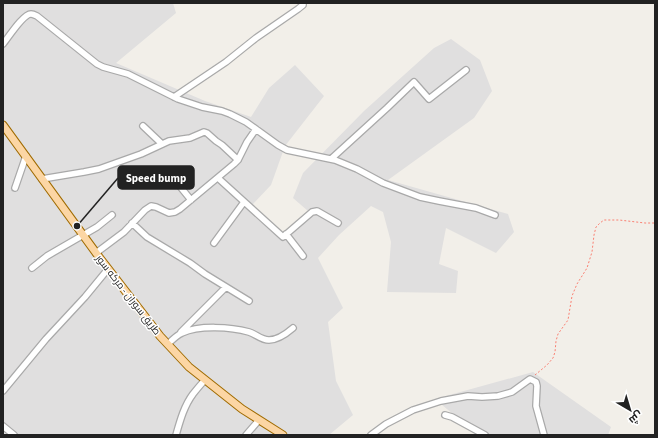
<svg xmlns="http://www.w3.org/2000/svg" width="658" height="438" viewBox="0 0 658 438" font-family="'Source Sans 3',Cairo,sans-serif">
<rect width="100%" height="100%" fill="#f2efe9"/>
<path fill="#e0dfdf" d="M3,3h170l3,10 -60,50 89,38 46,16 18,-29 26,-23 29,31 -39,50 -14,39 -19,20 31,29 25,-23 -15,-13 10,-25 61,-62 70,-63 17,-9 29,21 12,31 -18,27 -86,62 120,34 6,18 -18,21 -50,-25 -7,36 19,7 -2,22 -69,-1 4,-50 -8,-30 -12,-6 -32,29 -21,23 25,50 -15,14 8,59 17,34 -24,20h-326z
M533,372l78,55 -3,8h-130l-43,-36z"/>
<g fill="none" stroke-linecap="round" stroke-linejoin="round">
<g stroke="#a9a9a9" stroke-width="8">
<path id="minor" d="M3,44c5,-6 20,-30 28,-30 1,0 4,1 6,2l60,48 6,3 25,7 50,25 24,8 20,4 8,3 16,8 32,23 9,5 48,10 22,9 26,14 37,14 19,4 37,7 19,7
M174,97l52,-35 30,-24 42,-29 5,-4v-2
M143,126l19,18
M331,159l56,-51 27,-26 15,17 37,-29
M218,178l65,59 29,-25 5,-1 21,12
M42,179l42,-7 15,-3 42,-15 28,-13 21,-3 14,-6 3,1 9,8 6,4 16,15
M174,179l17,21
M15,188l11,-32
M132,223l15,14 43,26 15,11 44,27
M286,234l17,22
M214,243l30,-41
M96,253l28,-21 21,-22 6,-4 5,1 13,6 6,-1 5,-3 54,-45 4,-4 9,-18 9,-13
M32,268l15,-12 50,-29 15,-12
M181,332l45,-45
M168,344c4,-4 9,-9 14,-11 17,-8 49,-6 67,-1 7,2 12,8 20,8 9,0 17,-6 24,-12
M3,391l43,-52 39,-42 23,-28
M445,415l7,2 33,18
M3,426l11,9
M176,435c4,-14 8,-29 17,-41 4,-5 8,-10 12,-14
M246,435l13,-15
M371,435l15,-11 27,-14 28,-9 27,-5 14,1 16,-1 14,-4 18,-13 6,3 1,4 -1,20 8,29"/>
</g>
<g stroke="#a06b00" stroke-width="9">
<path id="major" d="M3,125l96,132 61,79 29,31 53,42 41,26"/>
</g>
<path stroke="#fa8072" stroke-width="1" stroke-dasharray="2 2" stroke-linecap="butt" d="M535,375l12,-10 6,-7 2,-6 1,-11 2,-7 10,-14 4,-24 5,-12 10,-16 5,-16 2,-17 2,-8 4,-4 4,-3h15l26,3h10"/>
<use href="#minor" stroke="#fff" stroke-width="5.5"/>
<use href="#major" stroke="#fcd6a4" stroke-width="7"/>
</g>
<g text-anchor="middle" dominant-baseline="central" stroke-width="3" stroke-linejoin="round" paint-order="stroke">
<g font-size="10" fill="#222" stroke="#fff">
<text transform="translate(128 295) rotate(52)">طريق سوران - مركه سور</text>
</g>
</g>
<path fill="none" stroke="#222" stroke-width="1.5" d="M77 226L118 178"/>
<circle fill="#222" stroke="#fff" stroke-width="1.5" cx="77" cy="226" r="4"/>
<rect fill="#222" stroke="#222" stroke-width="1.5" x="118" y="166" width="76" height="23" rx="4"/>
<g font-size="11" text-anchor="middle" font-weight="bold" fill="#fff">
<text x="156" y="182">Speed bump</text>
</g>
<rect width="658" height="438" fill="none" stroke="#222222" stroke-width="8"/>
<g transform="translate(630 410) rotate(142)" stroke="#ffffff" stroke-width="3" paint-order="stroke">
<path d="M0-3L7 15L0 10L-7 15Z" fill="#222222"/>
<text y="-6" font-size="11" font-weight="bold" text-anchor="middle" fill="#222222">ش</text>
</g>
</svg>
